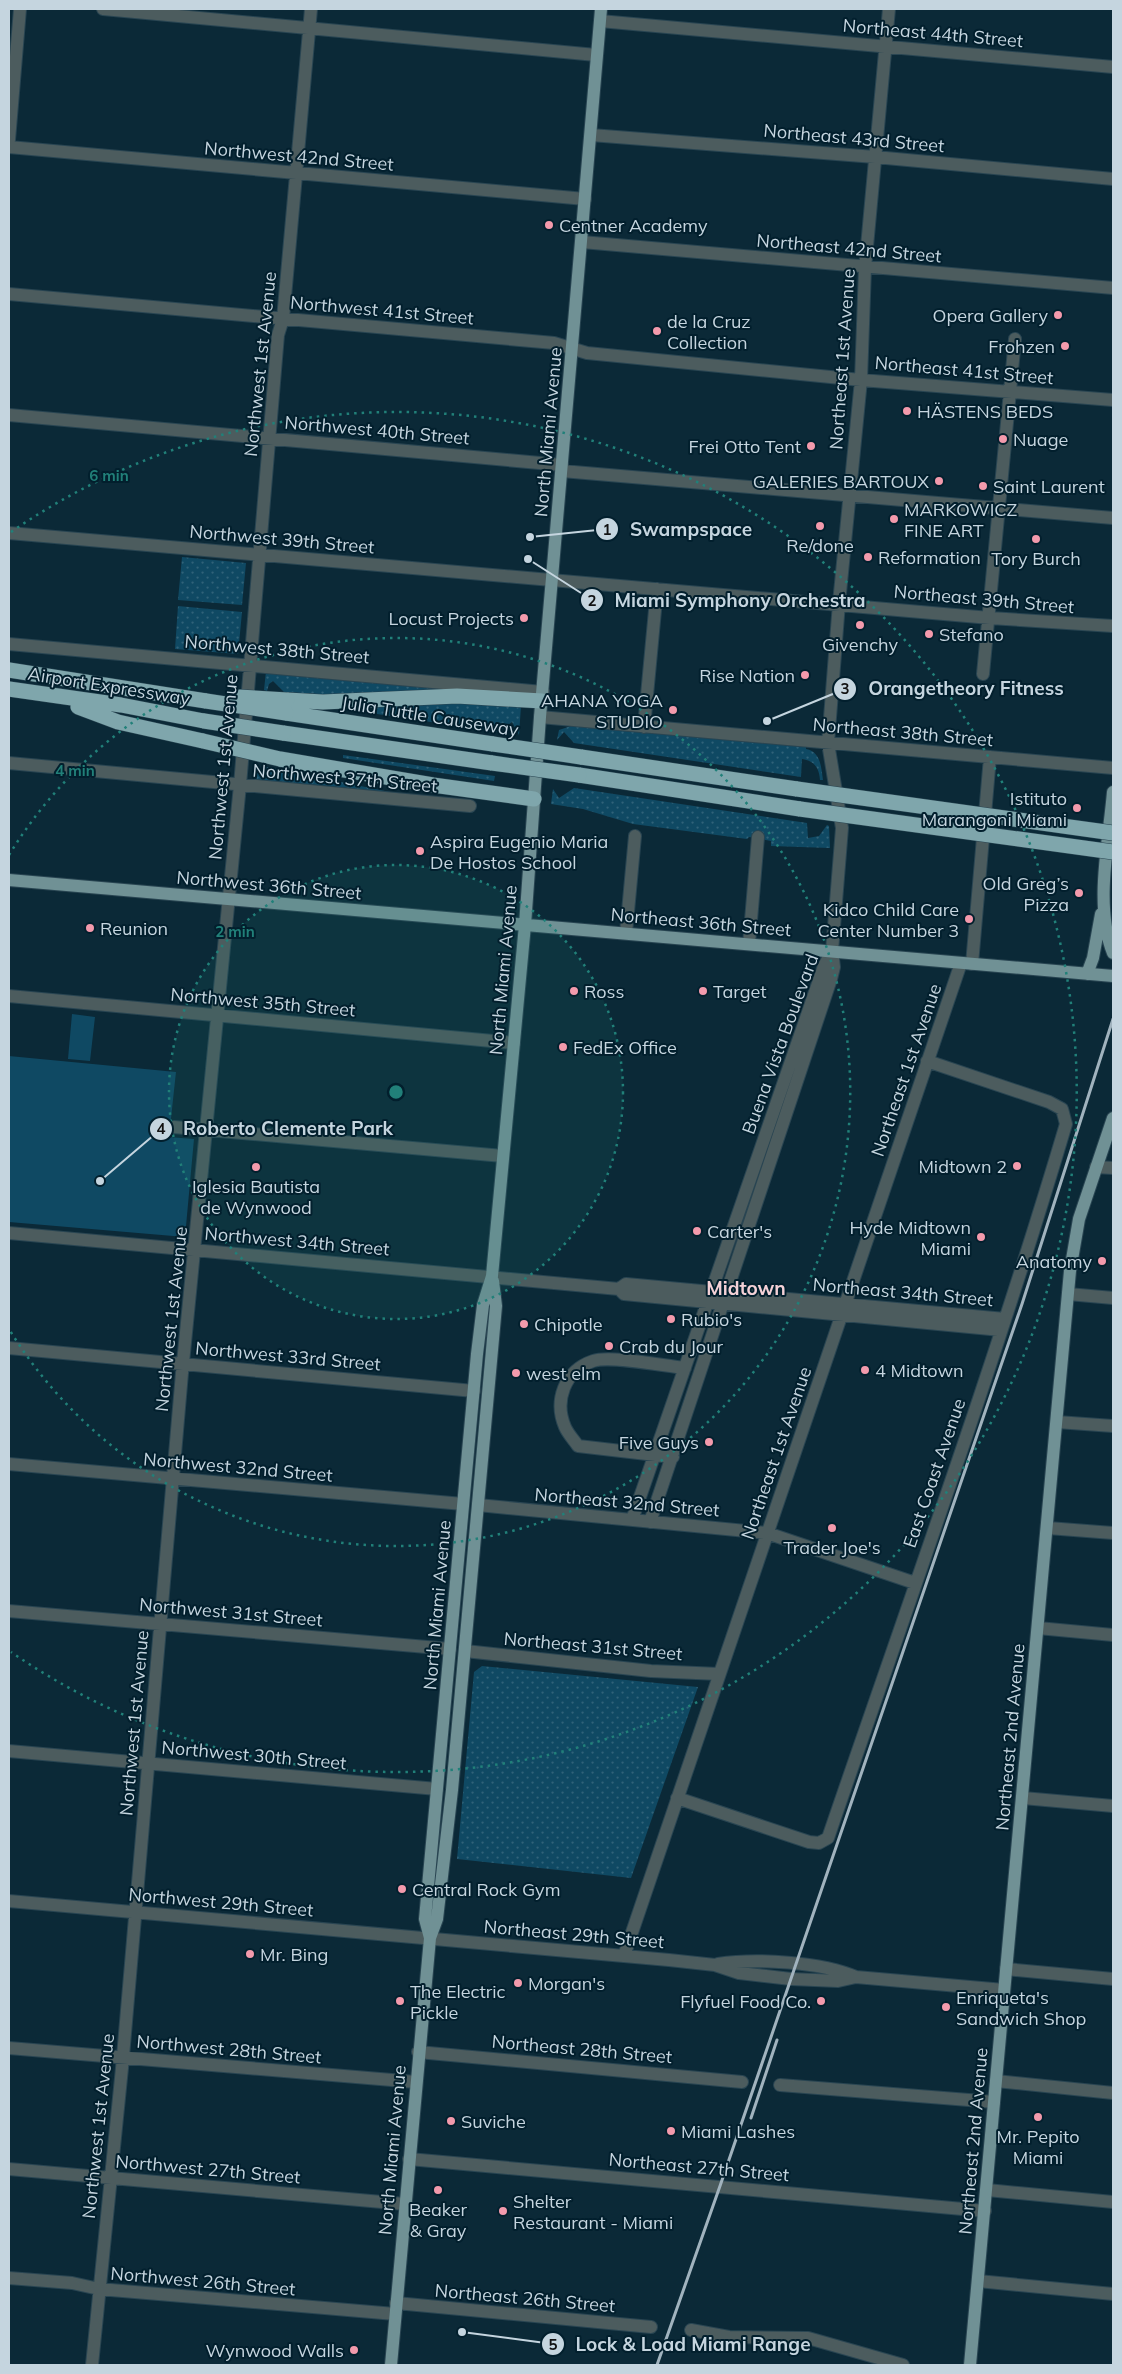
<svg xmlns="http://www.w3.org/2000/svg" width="1122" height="2374" viewBox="0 0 1122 2374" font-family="Mulish,sans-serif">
<defs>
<pattern id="grass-dots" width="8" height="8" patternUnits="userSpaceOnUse" patternTransform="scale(1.25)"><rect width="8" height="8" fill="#0f4963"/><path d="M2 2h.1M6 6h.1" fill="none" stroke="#306279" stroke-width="1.8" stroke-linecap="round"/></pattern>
</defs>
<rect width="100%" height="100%" fill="#0b2937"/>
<path fill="url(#grass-dots)" d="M182,557l64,6 -4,42 -64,-5z
M178,606l64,6 -4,42 -63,-5z
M266,671l226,19 -142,6 -66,-4 -11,-11 -4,3 -2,7 -3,-1z
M451,700l70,6 -2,29 -7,-13 -14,10 -121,-18 -3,-10z
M571,726l235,21v2c15,3 15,18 17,31h-3c-1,-13 -6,-19 -18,-21l-1,18 -227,-34 -10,-11 -7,8 2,-10z
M343,755l152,21 -1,5 -151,-23z
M258,766l4,4 5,-3 128,26 -36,-1 -8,-4 -78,-7 -5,3 -12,-2z
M574,788l233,35 1,15 11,-2 8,-11 2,1 1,22 -59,-2v-5l-22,-4 -2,2 -114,-15 -50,-15 -32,-5 2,-15 6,9z
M482,1666l216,21 -67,191 -174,-19 17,-187z"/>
<path fill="#0f4963" d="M72,1014l23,3 -5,44 -22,-2z
M9,1056l167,16 -7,65 25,2 -9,98 -176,-15z"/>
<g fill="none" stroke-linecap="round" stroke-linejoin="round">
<g stroke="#294552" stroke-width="14">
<path id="minor" d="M103,9l493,46
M600,21l513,46
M591,135l284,22 238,22
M9,140l11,-131
M9,147l576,52
M582,242l531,46
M9,294l545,49 33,10 274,27 252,20
M9,415l553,50
M562,471l551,47
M9,533l981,85 123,8
M9,644l534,48
M983,674l32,-335
M540,717l573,51
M644,727l13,-138
M9,763l461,43
M626,933l9,-97
M749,944l9,-107
M972,964l18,-207
M9,996l505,47
M174,1127l329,29
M1096,1167l17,1
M9,1233l610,56 5,5 377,36
M619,1289l7,-5 379,35
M1068,1294l45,4
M9,1348l465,43
M1057,1422l56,4
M673,1457l-95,-11c-4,-6 -10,-12 -13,-19 -11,-26 -1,-56 28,-66 17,-6 71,5 92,7
M9,1464l454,40
M478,1505l289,28 148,50
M632,1520l192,-554 8,-15 10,-123 -14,-85 11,-140 22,-223 4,-112 24,-259
M650,1522l181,-543 3,-12 -2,-16
M1048,1528l65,5
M9,1611l441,38
M1038,1628l75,7
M465,1651l186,20 68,3
M9,1751l428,38
M677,1798l132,44 10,1 9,-5c81,-237 167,-474 238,-714l-4,-15 -13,-7 -122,-41
M1023,1798l90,8
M9,1901l660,59 46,5 24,8 52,6 47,2 18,-4 148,13
M624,1956l337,-993
M718,1964c37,-6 104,-2 138,13
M1006,1969l107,10
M9,2048l407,34
M418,2052l324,30
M996,2081l117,12
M780,2085l214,17
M409,2159l576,52
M9,2169l396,35
M987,2190l126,12
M9,2278l63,5 27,6 296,25
M978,2281l135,13
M396,2303l255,24
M691,2330l38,7 79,1 95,27
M92,2365l30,-297 60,-695 58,-588 38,-450 5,-16 28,-310"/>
</g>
<g stroke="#294552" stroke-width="14">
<path id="major" d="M1113,792c-4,49 -19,114 0,161
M9,880l1104,96
M1087,974l6,-16 8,-44
M430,1938l-5,-19 52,-565 6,-49 9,-29 33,-351 15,-208 61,-708
M391,2365l39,-427 7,-19 15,-129 44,-484 -3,-25
M970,2365l100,-1094 9,-52 34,-101"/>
</g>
<g stroke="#294552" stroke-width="16">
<path id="highway" d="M9,670l197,31
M9,689l112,16 83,16
M287,700l36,2 134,-6 85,5
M78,707l40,15 85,19
M286,713l207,31
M283,733l209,30
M581,757l216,32
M280,759l153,26 101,14
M579,775l221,34"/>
</g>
<use href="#minor" stroke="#4c5c5e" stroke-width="12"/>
<use href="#major" stroke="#709195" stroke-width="12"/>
<use href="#highway" stroke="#7fa6ac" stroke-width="15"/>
<path stroke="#a1b3be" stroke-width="3" d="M751,2118l26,-78
M657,2365l63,-179 302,-882 91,-285"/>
<g stroke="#294552" stroke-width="16" stroke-linecap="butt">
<path id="highway-bridge" d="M239,697l48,3
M206,701l80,12
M204,721l79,12
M203,741l77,18
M493,744l88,13
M492,763l87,12
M797,789l316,44
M800,809l313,43"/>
</g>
<use href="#highway-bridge" stroke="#7fa6ac" stroke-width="15"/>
</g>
<circle cx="396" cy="1092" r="227" fill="#218079" fill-opacity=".12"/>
<g fill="none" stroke="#218079" stroke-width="2.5" stroke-dasharray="2.5 5">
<circle cx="396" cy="1092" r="227"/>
<path d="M9 855A454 454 0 1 1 9 1329"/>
<path d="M11 532A680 680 0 1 1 11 1652"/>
</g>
<g fill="#f39aac" stroke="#021f2d" stroke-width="2">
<circle cx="549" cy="225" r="5"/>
<circle cx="1058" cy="315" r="5"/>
<circle cx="657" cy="331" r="5"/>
<circle cx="1065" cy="346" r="5"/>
<circle cx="907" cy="411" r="5"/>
<circle cx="1003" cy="439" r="5"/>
<circle cx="811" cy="446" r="5"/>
<circle cx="939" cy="481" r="5"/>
<circle cx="983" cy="486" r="5"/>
<circle cx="894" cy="519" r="5"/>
<circle cx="820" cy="526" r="5"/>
<circle cx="1036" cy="539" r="5"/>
<circle cx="868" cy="557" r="5"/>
<circle cx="524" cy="618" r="5"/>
<circle cx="860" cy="625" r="5"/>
<circle cx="929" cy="634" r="5"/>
<circle cx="805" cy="675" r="5"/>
<circle cx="673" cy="710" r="5"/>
<circle cx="1077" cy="808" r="5"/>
<circle cx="420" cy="851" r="5"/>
<circle cx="1079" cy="893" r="5"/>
<circle cx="969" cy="919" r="5"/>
<circle cx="90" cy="928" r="5"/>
<circle cx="574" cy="991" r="5"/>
<circle cx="703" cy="991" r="5"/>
<circle cx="563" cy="1047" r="5"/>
<circle cx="1017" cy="1166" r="5"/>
<circle cx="256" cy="1167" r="5"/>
<circle cx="697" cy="1231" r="5"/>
<circle cx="981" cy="1237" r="5"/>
<circle cx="1102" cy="1261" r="5"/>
<circle cx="671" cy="1319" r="5"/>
<circle cx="524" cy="1324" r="5"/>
<circle cx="609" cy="1346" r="5"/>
<circle cx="865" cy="1370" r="5"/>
<circle cx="516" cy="1373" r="5"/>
<circle cx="709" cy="1442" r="5"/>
<circle cx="832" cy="1528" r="5"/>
<circle cx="402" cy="1889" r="5"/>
<circle cx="250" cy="1954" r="5"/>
<circle cx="518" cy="1983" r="5"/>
<circle cx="400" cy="2001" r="5"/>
<circle cx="821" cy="2001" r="5"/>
<circle cx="946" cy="2007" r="5"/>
<circle cx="1038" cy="2117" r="5"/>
<circle cx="451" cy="2121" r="5"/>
<circle cx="671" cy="2131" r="5"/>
<circle cx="438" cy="2190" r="5"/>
<circle cx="503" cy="2211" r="5"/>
<circle cx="354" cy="2350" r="5"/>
</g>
<g text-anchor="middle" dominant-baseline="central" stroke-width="4" stroke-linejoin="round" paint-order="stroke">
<g font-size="18" fill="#c5d5df" stroke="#021f2d">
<text transform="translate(933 33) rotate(5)">Northeast 44th Street</text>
<text transform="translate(854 138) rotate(5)">Northeast 43rd Street</text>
<text transform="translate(299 156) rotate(5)">Northwest 42nd Street</text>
<text transform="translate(849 248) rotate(5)">Northeast 42nd Street</text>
<text transform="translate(382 310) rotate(5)">Northwest 41st Street</text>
<text transform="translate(842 359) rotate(-86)">Northeast 1st Avenue</text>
<text transform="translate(260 364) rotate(-84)">Northwest 1st Avenue</text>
<text transform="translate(964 370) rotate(5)">Northeast 41st Street</text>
<text transform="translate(377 430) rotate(5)">Northwest 40th Street</text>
<text transform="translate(548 432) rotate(-85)">North Miami Avenue</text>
<text transform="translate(282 539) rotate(5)">Northwest 39th Street</text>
<text transform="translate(984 599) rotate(5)">Northeast 39th Street</text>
<text transform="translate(277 649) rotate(5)">Northwest 38th Street</text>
<text transform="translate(109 686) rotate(9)">Airport Expressway</text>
<text transform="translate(430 716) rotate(9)">Julia Tuttle Causeway</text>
<text transform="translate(903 732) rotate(5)">Northeast 38th Street</text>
<text transform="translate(223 767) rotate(-85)">Northwest 1st Avenue</text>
<text transform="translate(345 778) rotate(5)">Northwest 37th Street</text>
<text transform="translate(269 885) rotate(5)">Northwest 36th Street</text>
<text transform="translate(701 922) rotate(5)">Northeast 36th Street</text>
<text transform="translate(503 970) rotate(-85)">North Miami Avenue</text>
<text transform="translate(263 1002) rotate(5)">Northwest 35th Street</text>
<text transform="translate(780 1044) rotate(-70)">Buena Vista Boulevard</text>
<text transform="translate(906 1070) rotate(-71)">Northeast 1st Avenue</text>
<text transform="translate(297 1241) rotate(5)">Northwest 34th Street</text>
<text transform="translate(903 1292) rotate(5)">Northeast 34th Street</text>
<text transform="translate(171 1319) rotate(-84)">Northwest 1st Avenue</text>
<text transform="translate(288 1356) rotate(5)">Northwest 33rd Street</text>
<text transform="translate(776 1453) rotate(-71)">Northeast 1st Avenue</text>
<text transform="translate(238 1467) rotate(5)">Northwest 32nd Street</text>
<text transform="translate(934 1473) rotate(-71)">East Coast Avenue</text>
<text transform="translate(627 1502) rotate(5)">Northeast 32nd Street</text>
<text transform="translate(437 1605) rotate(-85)">North Miami Avenue</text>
<text transform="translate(231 1612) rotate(5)">Northwest 31st Street</text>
<text transform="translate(593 1646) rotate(5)">Northeast 31st Street</text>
<text transform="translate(134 1723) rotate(-85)">Northwest 1st Avenue</text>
<text transform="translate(1010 1737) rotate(-85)">Northeast 2nd Avenue</text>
<text transform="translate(254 1755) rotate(5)">Northwest 30th Street</text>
<text transform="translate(221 1902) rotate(5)">Northwest 29th Street</text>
<text transform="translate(574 1934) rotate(5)">Northeast 29th Street</text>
<text transform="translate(229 2049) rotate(5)">Northwest 28th Street</text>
<text transform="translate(582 2049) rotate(5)">Northeast 28th Street</text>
<text transform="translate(98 2126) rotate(-84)">Northwest 1st Avenue</text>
<text transform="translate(973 2141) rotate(-85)">Northeast 2nd Avenue</text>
<text transform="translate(392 2150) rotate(-85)">North Miami Avenue</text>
<text transform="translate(699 2167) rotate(5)">Northeast 27th Street</text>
<text transform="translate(208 2169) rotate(5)">Northwest 27th Street</text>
<text transform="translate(203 2281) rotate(5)">Northwest 26th Street</text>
<text transform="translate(525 2298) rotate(5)">Northeast 26th Street</text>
</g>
<g font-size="18" fill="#c5d5df" stroke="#021f2d" text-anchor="start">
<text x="559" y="225">Centner Academy</text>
<text x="1048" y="315" text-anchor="end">Opera Gallery</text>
<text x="667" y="321">de la Cruz<tspan x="667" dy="21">Collection</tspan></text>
<text x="1055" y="346" text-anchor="end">Frohzen</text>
<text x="917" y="411">HÄSTENS BEDS</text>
<text x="1013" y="439">Nuage</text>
<text x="801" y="446" text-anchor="end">Frei Otto Tent</text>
<text x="929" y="481" text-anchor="end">GALERIES BARTOUX</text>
<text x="993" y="486">Saint Laurent</text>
<text x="904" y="509">MARKOWICZ<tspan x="904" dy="21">FINE ART</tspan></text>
<text x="820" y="545" text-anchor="middle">Re/done</text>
<text x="878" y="557">Reformation</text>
<text x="1036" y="558" text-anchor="middle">Tory Burch</text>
<text x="514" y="618" text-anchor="end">Locust Projects</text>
<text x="939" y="634">Stefano</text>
<text x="860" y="644" text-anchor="middle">Givenchy</text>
<text x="795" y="675" text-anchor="end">Rise Nation</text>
<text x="663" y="700" text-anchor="end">AHANA YOGA<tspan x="663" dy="21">STUDIO</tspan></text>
<text x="1067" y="798" text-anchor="end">Istituto<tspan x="1067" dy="21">Marangoni Miami</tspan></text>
<text x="430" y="841">Aspira Eugenio Maria<tspan x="430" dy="21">De Hostos School</tspan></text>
<text x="1069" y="883" text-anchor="end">Old Greg’s<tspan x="1069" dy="21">Pizza</tspan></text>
<text x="959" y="909" text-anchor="end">Kidco Child Care<tspan x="959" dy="21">Center Number 3</tspan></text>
<text x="100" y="928">Reunion</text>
<text x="584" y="991">Ross</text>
<text x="713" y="991">Target</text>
<text x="573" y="1047">FedEx Office</text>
<text x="1007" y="1166" text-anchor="end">Midtown 2</text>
<text x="256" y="1186" text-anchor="middle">Iglesia Bautista<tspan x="256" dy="21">de Wynwood</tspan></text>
<text x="971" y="1227" text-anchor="end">Hyde Midtown<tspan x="971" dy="21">Miami</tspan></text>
<text x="707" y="1231">Carter's</text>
<text x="1092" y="1261" text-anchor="end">Anatomy</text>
<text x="681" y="1319">Rubio's</text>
<text x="534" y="1324">Chipotle</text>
<text x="619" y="1346">Crab du Jour</text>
<text x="875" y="1370">4 Midtown</text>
<text x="526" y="1373">west elm</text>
<text x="699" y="1442" text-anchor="end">Five Guys</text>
<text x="832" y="1547" text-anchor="middle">Trader Joe's</text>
<text x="412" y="1889">Central Rock Gym</text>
<text x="260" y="1954">Mr. Bing</text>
<text x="528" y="1983">Morgan's</text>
<text x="410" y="1991">The Electric<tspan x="410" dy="21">Pickle</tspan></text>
<text x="956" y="1997">Enriqueta's<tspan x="956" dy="21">Sandwich Shop</tspan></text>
<text x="811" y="2001" text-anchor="end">Flyfuel Food Co.</text>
<text x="461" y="2121">Suviche</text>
<text x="681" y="2131">Miami Lashes</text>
<text x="1038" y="2136" text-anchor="middle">Mr. Pepito<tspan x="1038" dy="21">Miami</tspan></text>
<text x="513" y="2201">Shelter<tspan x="513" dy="21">Restaurant - Miami</tspan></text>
<text x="438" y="2209" text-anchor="middle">Beaker<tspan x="438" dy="21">&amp; Gray</tspan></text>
<text x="344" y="2350" text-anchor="end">Wynwood Walls</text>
</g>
<g font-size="19" font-weight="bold" fill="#f4d1d7" stroke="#021f2d">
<text x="746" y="1288">Midtown</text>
</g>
</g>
<circle cx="396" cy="1092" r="8" fill="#218079" stroke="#021f2d" stroke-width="2.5"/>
<g font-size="15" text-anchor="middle" font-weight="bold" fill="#218079" stroke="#021f2d" stroke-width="4" stroke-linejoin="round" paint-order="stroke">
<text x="109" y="481">6 min</text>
<text x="75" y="776">4 min</text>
<text x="235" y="937">2 min</text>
</g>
<path fill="none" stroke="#c5d5df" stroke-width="2" d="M530 537L607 529M528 559L592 600M767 721L845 689M100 1181L161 1129M462 2332L553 2344"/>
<g fill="#c5d5df" stroke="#021f2d" stroke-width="2">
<circle cx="530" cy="537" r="5"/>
<circle cx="528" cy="559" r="5"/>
<circle cx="767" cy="721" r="5"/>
<circle cx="100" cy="1181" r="5"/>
<circle cx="462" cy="2332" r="5"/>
<circle cx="607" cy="529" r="12"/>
<circle cx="592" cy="600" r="12"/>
<circle cx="845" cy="689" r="12"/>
<circle cx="161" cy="1129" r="12"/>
<circle cx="553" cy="2344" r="12"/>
</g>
<g font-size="15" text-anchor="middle" font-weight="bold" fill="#111">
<text x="607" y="535">1</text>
<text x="592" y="606">2</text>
<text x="845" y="694">3</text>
<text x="161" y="1134">4</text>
<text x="553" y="2350">5</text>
</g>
<g font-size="19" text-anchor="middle" font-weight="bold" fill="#c5d5df" stroke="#021f2d" stroke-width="4" stroke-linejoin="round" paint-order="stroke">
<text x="691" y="536">Swampspace</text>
<text x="740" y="607">Miami Symphony Orchestra</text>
<text x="966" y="695">Orangetheory Fitness</text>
<text x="288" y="1135">Roberto Clemente Park</text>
<text x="693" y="2351">Lock &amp; Load Miami Range</text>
</g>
<rect width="1122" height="2374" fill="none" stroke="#c5d5df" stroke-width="20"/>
</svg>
